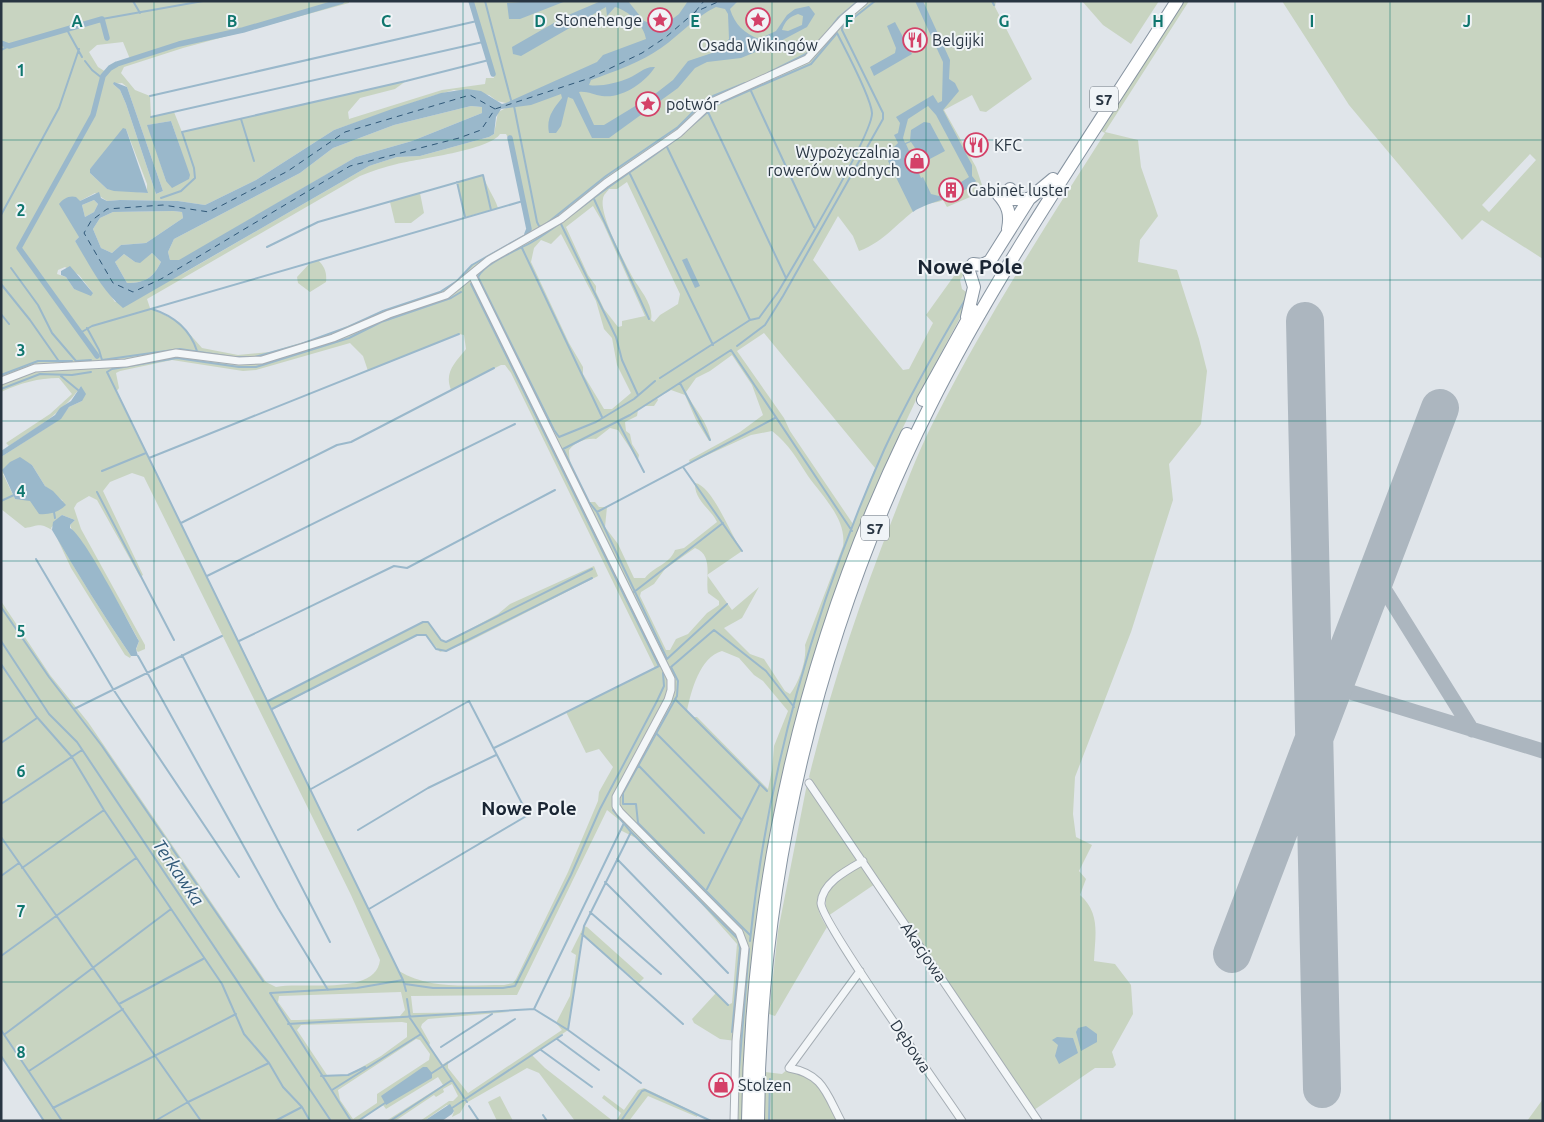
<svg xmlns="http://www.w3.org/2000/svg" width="1544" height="1122" viewBox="0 0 1544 1122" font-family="Ubuntu,sans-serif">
<rect width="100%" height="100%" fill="#e0e5ea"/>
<path fill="#c8d4c1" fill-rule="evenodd" d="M1,1h348v2l-166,45 -59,19 -3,6 14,17 15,6 1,21 23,-5 8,20 224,-51 -11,8 -35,9 -12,14 1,7 93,-29 43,-6 1,-6h8l-23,-77h525l-1,6 37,72 -46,33 -6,-1 -8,-16 -28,15 32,57 8,24 -37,16 -4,-7c-7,4 -15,2 -22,6 -21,13 -36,36 -62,45l-6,-15 -15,-20 -25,44 90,110 6,-1 24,-46 -7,-8 28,-39 8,-5 2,3 -4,6 2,9 7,5 -8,22 -44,82 -35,74 -46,118 -71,276 -11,80 -9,88 -3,87h-8l2,-80 -16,-2 -26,-16 -2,-4 24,-26 12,12 4,-2 5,-59 -53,-60 -46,-45 -18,-9 3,-7 -16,-13 -90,185 -106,1 2,17 96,-1 -81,7 -6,5 -1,3 9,16 -1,3 13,19 6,-4v7l20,25 94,-63 -6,-7 14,-27 6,-41 -5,-3 13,-26 3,1 57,51 -5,5 -57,-48 -14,95 -36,25 13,13 68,53h-38l-36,-48 -12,-5 -61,35 -6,10 -8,4 2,-6 -7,-6 -23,16h-4l29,-20h4l5,-5 -6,-12 -9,5 1,3 -8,5 -2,-2 -39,26h-9l57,-36 -5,-8 -52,32 -3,-4 -25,16h-314l-43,-65v-455l49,74 38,47 178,260 10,5c25,-6 100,10 104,-27l-29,-65 -207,-418 -12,-4 -22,9 -7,9 40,84 -3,2 -43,-77 -8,-4 -12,7 -3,5 7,21 64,116v4l-7,3 -2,-2 3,-9c-17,-32 -35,-63 -54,-94 -4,-8 -13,-14 -15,-22l5,-5 -13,-5 -11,13 1,2c-13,-8 -14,-4 -27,-2l-24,-19v-52l59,-38 9,-12 13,-6 -1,-15c-18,27 -45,42 -72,60l-3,-3 44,-29 22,-20 -13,-16c-21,0 -38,5 -58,14zM123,42l7,17 -13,5 -11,8 -8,-5 -9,-15 8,-7zM122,83l5,4 36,104 -7,3 -30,-90 -6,-14 -7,-6zM454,90l35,5 8,6 9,2 2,4 -10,5 -4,22 -5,3 -69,19 -23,1 -28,9 -185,107 -69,29 -40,-61 4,-4 1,-36 15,-8 12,8 13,-1 58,1 27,4 51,-25 78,-50 98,-34zM171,121l9,26 -14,34 -18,-56zM126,129l21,55v9l-40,-4 -17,-16v-4zM500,134h6l6,11 17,84 -2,5 -55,31 -15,16 -17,11 -57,19 -59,25 -54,16 -32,3 -36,-7 -23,-26 -29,-14 -3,-9 213,-123c12,-5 24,-9 37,-12 20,-5 93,-14 103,-30zM627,182l53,112 -2,10 -18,11 -6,7 -3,-2c3,-15 -11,-30 -18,-42 -8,-15 -34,-63 -30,-79 0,-4 4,-7 6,-10h8zM593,206l10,17 42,93 -23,5v5l-4,1 -14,-18 -8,-17v-6l-8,-11 -22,-48zM561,234l35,67 8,28 8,9 5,27 14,28 -19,16h-8l-21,-35v-7l-14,-24 -38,-81 3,-14 7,-8 10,4zM65,267l14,8 14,18 -19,-4 -8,-12 -9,-3 1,-4zM764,333l111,135 -22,56 -63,-93 -6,-13 -47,-67zM459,334l5,1 2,14c-11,14 -22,23 -15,41l50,-25h4l6,8 144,295 -89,44 20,41 13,-4 14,18 -14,25 -1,9 -30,71 -52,107 -3,4 -9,2c-36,0 -74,5 -105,-14l-127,-261 145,-75h9l14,17 24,-8 134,-68 -4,-10 -84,38 -12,10 -52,28 -5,-2 -13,-18h-5l-155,79 -152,-309 3,-4 -3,-15 4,-2 52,-11 71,11 13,-1 94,-27 13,13 5,15zM732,355l20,30 11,30 -23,17 -51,28 1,3 61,-28 21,-4c17,13 25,28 36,45 14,20 39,43 35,70l-38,99c2,15 -6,37 -15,49l-5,-3 -21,-32 -14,-5 -26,-26 18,-10 17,-31 -27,23 -25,-35 35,-24c-10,-14 -30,-66 -47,-68 -1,17 16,26 22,39l-33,26 -9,2c-6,15 -21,16 -30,28h-11l-16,-34 -13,-17 2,-20h-8l-4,-5h-6c-8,-16 -21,-34 -20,-52 7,-8 16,-12 27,-11l14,-11 8,2 20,30 1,-5 -7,-11 -2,-10 -4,-3 -1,-9 12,-6 1,-6 6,-4h10l4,-6 -1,-2 14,-8 14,5 11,25 13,21 2,-1c-5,-22 -16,-29 -25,-48l10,-14 14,-7zM28,463l4,2 13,21 18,15 -48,-2 -12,-25zM695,548c19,7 10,30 13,45l11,8v4l-12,8 -19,21 -12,5 -6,11h-4l-26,-54 1,-4 13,-8 11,-15zM722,651l17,7 15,17 9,6 25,30 -14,35 -2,24 -4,19 -71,-72h-4l-6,-6c4,-20 13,-54 35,-60zM401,992l4,18 -5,6 -102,4h-7l-13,-18 1,-6zM402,1022l5,1v14l-26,19 -33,19h-21l-30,-45 4,-5zM416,1039l4,1 10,14 -1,6 -52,34v9l-24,16 -13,-19 -2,-10z
M1082,1h77l-28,43 -28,-19z
M1184,1h5l-84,131 33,8 3,27 17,49 -18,24 -2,22 39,8 22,69 8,32 -6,53 -32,40 4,36 -42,132 -56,145 -2,37 3,23 16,8 -13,26 7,8 -6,16c21,19 15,40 14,66l21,3 16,21 2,29 -21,38 4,13 -3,3h-18l-61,42 -225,-333c22,-90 51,-176 85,-262 13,-33 26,-68 43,-100 50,-98 109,-190 168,-282l-4,-2z
M1282,1h261v258l-61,-39 -20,20 -113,-135zM1530,154l6,6 -47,52 -7,-7z
M471,106l11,1v6l-70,28 -56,16 -177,104 -9,-1 -2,-8 6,-13 126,-66 33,-25 61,-23z
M483,175c3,11 11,21 15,33l-33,9 -8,-35z
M420,193l4,20 -13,10h-16l-5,-21z
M94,200l4,4 -4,8 -9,5 -3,-12z
M173,211l9,1 1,6 -37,25 -25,2 -9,8 -11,-5 -8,-19 7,-11 13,-6z
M152,253l9,9c-8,16 -16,21 -34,21l-12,-21 9,-8 11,8z
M318,260c7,7 9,13 8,22l-16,10 -12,-9 -1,-6 14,-15z
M57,538c24,41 48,80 74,118l-1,2 -5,-3 -54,-87z
M807,784l52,76c-28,19 -57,30 -32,67l-52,89 -6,-2 9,-83z
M862,865l13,19 -47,32c-9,-29 12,-38 34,-51z
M789,1068c30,11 35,26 48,53h-73l1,-49 17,2z
M644,1088l54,26 -1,3 -49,-21 -19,25h-13l5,-8 -19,-15 2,-3 20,15 14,-20z
M500,1096l12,23 1,2h-16l-9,-19z
M1543,1099v22h-16z"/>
<path fill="#9ab8cb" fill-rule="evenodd" d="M535,1h31l-46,18h-11l-2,-16z
M601,1h27l16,20 18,6 17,-13 9,-13h50l-8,8c5,16 14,24 29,30l17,-8 11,-16 8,-6 14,-3 6,8 -8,13 -32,17 -34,14 -34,4 -12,6 -17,20 -69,50h-17l-19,-39 -5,-2 -7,29 -5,7h-7c-3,-15 4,-24 13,-35l-1,-4 -30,11 -30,4 -5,8 -2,17 -5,3 -69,19 -23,1 -28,9 -246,142c-21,-17 -34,-44 -48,-67l4,-4 -20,-33c4,-5 10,-9 17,-7l4,4 19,-9 2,6 6,3 13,-1 58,1 27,4 51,-25 78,-50 58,-21 49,-16 26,-4 14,2 21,13 4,-1 91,-41 6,-7 43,-16c-2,-14 -17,-28 -31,-32l-8,9 -1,-9 -85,49 -8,-2 -1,-7 54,-31zM716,7l9,2 3,5 1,25 -11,12 -30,10 -15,19 -18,14 -51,31h-10l-15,-33c8,-1 15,3 23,4 19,3 43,-13 53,-29 -10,-1 -17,7 -26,11 -12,5 -29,9 -40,7l2,-5c24,-9 49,-17 70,-32 20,-14 34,-31 55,-41zM798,14l5,2 -1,9 -14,6 -6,-1c3,-9 7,-13 16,-16zM471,106l11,1v6l-70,28 -56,16 -177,103h-9l-2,-8 6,-13 126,-66 33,-25 61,-23zM94,200l4,4 -4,8 -9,5 -3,-12zM173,211l9,1 1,6 -37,25 -25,2 -9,8 -11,-5 -8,-19 7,-11 13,-6zM152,253l9,9c-8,16 -16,21 -34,21l-12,-21 9,-8 11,8 5,1z
M915,1h8l27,59 -1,19 6,4 4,8 -16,19 29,55v11l4,5c-15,17 -46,19 -63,31l-25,-51 5,-5 -4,-4 9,-9 -4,-8 4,-2 2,-10 -4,-6 37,-22 5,8 4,-2 1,-39zM928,106l8,9 33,62 -30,19 -8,-2 -8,-17 -2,1 -15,-34 5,-2 12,18 3,1 19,-10 -15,-28 -6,-1 -13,8 -1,11 -5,2 -2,-5 5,-19z
M895,22l17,32 -38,22 -4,-9 25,-14 1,-5 -9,-22z
M114,82l13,5 36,104 -7,3 -30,-90 -6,-14 -7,-6z
M171,121l19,54 -1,4 -17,9 -6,-7 -19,-56z
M123,128l3,1 22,64 -34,-2 -7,-2 -17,-16v-4z
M687,258l13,28 -5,2 -13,-28z
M70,266l23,27 -2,3 -17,-7 -8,-12 -5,-2v-4z
M81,386l5,8 -4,7 -13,6 -8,12 -60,38v-6l54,-36 5,-7 11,-7z
M20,457l12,8 13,21 8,5 13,14c-7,7 -17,10 -27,9l-9,-13 -15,-2 -13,-29 8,-8z
M62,515l13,5 -5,5v3c14,7 59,95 69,113l-3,8 2,7h-7c-28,-41 -54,-83 -79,-126l1,-8z
M1086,1026l11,8v8l-16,9 -5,-19 2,-4z
M1057,1037l16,1 5,15 -19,11 -4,-8 3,-11 -6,-5z
M423,1067h4l5,6v5l-46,27 -5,-9z
M450,1104l4,7 -2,3 -10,7h-18z"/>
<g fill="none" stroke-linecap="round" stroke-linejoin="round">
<path stroke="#9ab8cb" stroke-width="2" d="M133,1l7,12
M485,1l26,99
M992,1l2,4
M102,19l101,-18
M66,28l16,29
M828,31l10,-13 20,-17
M1,50l8,-4
M85,61l7,9 10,8
M768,73l40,-20
M751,91l63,136
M150,96l327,-75
M514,106l23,116 2,4 3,1
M708,112l78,166
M151,117l332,-75
M241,119l13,42
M667,147l83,173
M630,174l83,171
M457,182l8,35
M161,198l20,-7 14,-13 -1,-10 -12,-36 224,-51 83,-21
M594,199l55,120
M1,215l58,-107 20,-59
M546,224l60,-48 72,-49 20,-20 15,-11 32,-13
M561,224l55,113 6,23 16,35
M267,247l51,-25 165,-47 8,35
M522,248l80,169
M11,268l27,37 14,28 24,28 15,-1
M1,284l29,36 28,40
M471,284l188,382 -165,82
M152,309c22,7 38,20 45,42
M1,314l8,10
M87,328l12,22 3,10 78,-11 53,8h22l46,-13 47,-17 35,-16 57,-19 17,-11 15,-16 55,-31
M80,333l12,-7 431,-125
M737,346l28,-21 18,-29 100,-177v-6l-41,-83v-3l33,-26
M1,375l37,-14h34
M61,376l17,14
M660,378l90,-58 9,-2 19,-26c16,-27 95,-158 94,-179 -1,-16 -27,-64 -35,-80l-26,31 -95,41 -27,23
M655,381l-21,18 -38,23 -37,15 -5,-7 -76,-153c6,-14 40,-27 54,-35 27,-16 49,-35 74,-53 26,-19 53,-36 78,-56
M680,383l30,57
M1,389l39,-15 32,1 19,-3
M618,422l26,50
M149,458l310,-124
M683,467l59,84
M102,471l44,-18
M97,492l77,148
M1,501l13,-6
M54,512l1,6
M597,512l178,-94
M181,523l156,-78 14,-3 143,-74
M36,559l77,130 126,188
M207,576l308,-152
M634,592l89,-69
M727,604l-60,55 -70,-147 -8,-10 -26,-53 67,-34 101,-65 121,181
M1,607l48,70 53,69 161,235
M1,641l48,73 28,28 254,379
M239,641l155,-75 13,2 148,-78
M182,655l148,287
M138,656l140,252 50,82
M1,664l35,52 36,41 32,53 118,174 22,50 25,29 14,24 19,20 8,14
M675,699l92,92
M268,701l155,-79h5l13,18 5,2 146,-73
M74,709l148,-73
M272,709l145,-74h9l10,14 10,2 146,-73
M656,733l86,87
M1,743l36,-25
M639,766l65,67
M311,789l158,-88 59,114 -159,94
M1,804l81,-54
M613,810l18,22 107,107 2,9 -8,84
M624,823l-90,186 34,21 73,53
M358,830l70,-42 68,-33
M1,837l200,284
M617,859l111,114
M22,868l82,-58
M1,876l18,-13
M605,882l123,123
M707,889l53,-105
M590,912l71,62
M582,934l101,90
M750,935l-112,-112 -2,-19h-13v-11l54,-97 1,-15 -7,-14 43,-37 52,41 28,36
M750,941c17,-168 65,-336 134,-491 24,-52 52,-101 81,-150
M1,956l135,-98
M405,984l28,4h70l12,-2 56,-111 29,-66 57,-108 7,-15 -1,-13
M406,991l-3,-11 -296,-608 5,-3 65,-11 62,9h17l93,-29 32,-16 70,-24 10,-6
M407,999l3,19 57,84
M119,1004l84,-45
M288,1024l246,-15
M1,1030l61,91
M568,1030l16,-104 47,-94
M5,1034l166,-125
M557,1039l42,31
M441,1047l51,-33
M541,1050l51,37
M1,1056l43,65
M29,1071l94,-62
M432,1073l83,-54
M321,1076l27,-1 17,-8
M738,1082l11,-133
M332,1090l89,-56
M469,1106l10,15
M53,1108l183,-94
M452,1108l110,-73
M543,1115l4,6
M155,1121l33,-19 81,-39
M275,1121l27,-14
M351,1121l-81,-128 87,-5 46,-8
M358,1121l27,-18
M390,1121l62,-41
M621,1121l21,-30 3,-1 66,31
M769,1121l1,-42"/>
<path stroke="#9ab8cb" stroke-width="5.5" d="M471,1l22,73
M1,43l8,3 93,-27 5,19
M510,138l19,91 -2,5
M97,356l-78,-108 74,-133 10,-39 7,-8 7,-4 62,-20 64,-14 99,-29"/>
<path stroke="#305878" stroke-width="1" stroke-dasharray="6 5" stroke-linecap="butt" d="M695,12l9,-11
M495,109l-25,-14 -125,37 -57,39 -79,41 -46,-7 -56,4 -16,12 -7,12 29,50 20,9 28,-13 189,-113 109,-28 22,-8 14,-21 95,-31 52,-25 24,-16 29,-25 25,-11"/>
<path stroke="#acb6bf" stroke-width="15" d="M1376,576l96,154
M1334,687l209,64"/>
<path stroke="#acb6bf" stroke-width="38" d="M1305,321l17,768
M1232,954l208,-546"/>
<g stroke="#a5adb4" stroke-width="9">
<path id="minor" d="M472,275l199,404v11l-3,10 -52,97v9l4,6 119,120 6,16 -9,93 -2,80
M1,381l34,-13 91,-5 50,-10 63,8 23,-1 71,-22 56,-24 57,-19 43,-35 72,-41 45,-36 73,-50 33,-31 95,-43 36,-40 21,-18
M809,783l229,338
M863,861c-16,9 -41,22 -42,42 -1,18 122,189 141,218
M841,1121c-15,-28 -18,-47 -52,-53l71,-97"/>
</g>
<g stroke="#8794a1" stroke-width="14">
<path id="motorway" d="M1010,189l4,10h15
M998,194c10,11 13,20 10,35
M973,264l9,1 8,-4 39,-62 24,-20
M967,317l7,-30 -6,-19
M923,400l50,-90
M748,1121c3,-237 56,-474 159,-687
M758,1121c1,-246 61,-493 171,-713 71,-142 163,-273 248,-407"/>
</g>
<use href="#minor" stroke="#f3f6f8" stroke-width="7"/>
<use href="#motorway" stroke="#fff" stroke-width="12"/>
</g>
<path fill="none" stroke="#0f766e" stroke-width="1" stroke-opacity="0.55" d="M154,1v1120M309,1v1120M463,1v1120M618,1v1120M772,1v1120M926,1v1120M1081,1v1120M1235,1v1120M1390,1v1120M1,140h1542M1,280h1542M1,421h1542M1,561h1542M1,701h1542M1,842h1542M1,982h1542"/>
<defs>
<g id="sight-ring" transform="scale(1.25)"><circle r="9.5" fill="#f0f4f7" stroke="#d44168" stroke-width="1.5"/><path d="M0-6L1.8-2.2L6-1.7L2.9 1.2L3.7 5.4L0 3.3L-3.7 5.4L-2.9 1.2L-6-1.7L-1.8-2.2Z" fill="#d44168"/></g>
<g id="restaurant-ring" transform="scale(1.25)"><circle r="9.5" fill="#f0f4f7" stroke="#d44168" stroke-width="1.5"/><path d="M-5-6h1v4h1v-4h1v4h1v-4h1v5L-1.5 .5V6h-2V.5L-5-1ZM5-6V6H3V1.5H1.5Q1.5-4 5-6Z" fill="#d44168"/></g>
<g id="shop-ring" transform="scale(1.25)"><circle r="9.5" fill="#f0f4f7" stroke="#d44168" stroke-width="1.5"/><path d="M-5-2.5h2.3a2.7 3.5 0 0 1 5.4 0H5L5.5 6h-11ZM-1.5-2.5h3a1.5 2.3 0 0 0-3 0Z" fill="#d44168"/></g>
<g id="building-ring" transform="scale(1.25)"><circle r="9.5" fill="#f0f4f7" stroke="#d44168" stroke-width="1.5"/><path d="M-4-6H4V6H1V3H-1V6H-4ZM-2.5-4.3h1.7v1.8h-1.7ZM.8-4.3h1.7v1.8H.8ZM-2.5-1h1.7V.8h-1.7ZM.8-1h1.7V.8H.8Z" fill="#d44168"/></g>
</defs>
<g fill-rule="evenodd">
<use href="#sight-ring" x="660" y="20"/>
<use href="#sight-ring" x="758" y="20"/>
<use href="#restaurant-ring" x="915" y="40"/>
<use href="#sight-ring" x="648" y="104"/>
<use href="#restaurant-ring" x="976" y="145"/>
<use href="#shop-ring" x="917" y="161"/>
<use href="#building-ring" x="951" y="190"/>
<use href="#shop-ring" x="721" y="1085"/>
</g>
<g text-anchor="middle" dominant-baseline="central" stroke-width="4" stroke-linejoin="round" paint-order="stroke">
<g fill="#f0f4f7" stroke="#646e78" stroke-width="1">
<rect x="1090" y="86.5" width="28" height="25" rx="4"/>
<rect x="861" y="515.5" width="28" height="25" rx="4"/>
</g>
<g font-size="15" font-weight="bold" fill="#283542">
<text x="1104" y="99">S7</text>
<text x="875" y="528">S7</text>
</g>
<g font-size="16" fill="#283542" stroke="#f0f4f7" text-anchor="start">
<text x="642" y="20" text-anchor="end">Stonehenge</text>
<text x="932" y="40">Belgijki</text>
<text x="758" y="45" text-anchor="middle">Osada Wikingów</text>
<text x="666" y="104">potwór</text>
<text x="994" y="145">KFC</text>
<text x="900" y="152" text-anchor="end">Wypożyczalnia<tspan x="900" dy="18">rowerów wodnych</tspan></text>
<text x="968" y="190">Gabinet luster</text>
<text x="738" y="1085">Stolzen</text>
</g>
<g font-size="16" fill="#283542" stroke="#f0f4f7">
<text transform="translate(924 952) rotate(56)">Akacjowa</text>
<text transform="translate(911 1046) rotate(56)">Dębowa</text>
</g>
<g font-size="18" font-style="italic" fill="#305878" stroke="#f0f4f7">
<text transform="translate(179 872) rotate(56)">Terkawka</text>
</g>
<g font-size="19" font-weight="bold" fill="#1a2533" stroke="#f0f4f7">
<text x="529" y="808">Nowe Pole</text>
</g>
<g font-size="21" font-weight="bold" fill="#1a2533" stroke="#f0f4f7">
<text x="970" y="266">Nowe Pole</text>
</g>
</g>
<g font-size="16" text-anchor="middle" font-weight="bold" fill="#0f766e" stroke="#f0f4f7" stroke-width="4" stroke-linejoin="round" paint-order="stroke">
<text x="77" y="27">A</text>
<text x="232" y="27">B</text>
<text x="386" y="27">C</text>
<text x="540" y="27">D</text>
<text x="695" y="27">E</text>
<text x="849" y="27">F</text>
<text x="1004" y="27">G</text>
<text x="1158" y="27">H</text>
<text x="1312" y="27">I</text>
<text x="1467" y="27">J</text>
<text x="21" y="76">1</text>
<text x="21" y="216">2</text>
<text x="21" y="356">3</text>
<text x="21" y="497">4</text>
<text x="21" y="637">5</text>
<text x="21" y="777">6</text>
<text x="21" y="917">7</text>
<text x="21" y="1058">8</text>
</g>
<rect width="1544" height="1122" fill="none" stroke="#283542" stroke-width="5"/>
</svg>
